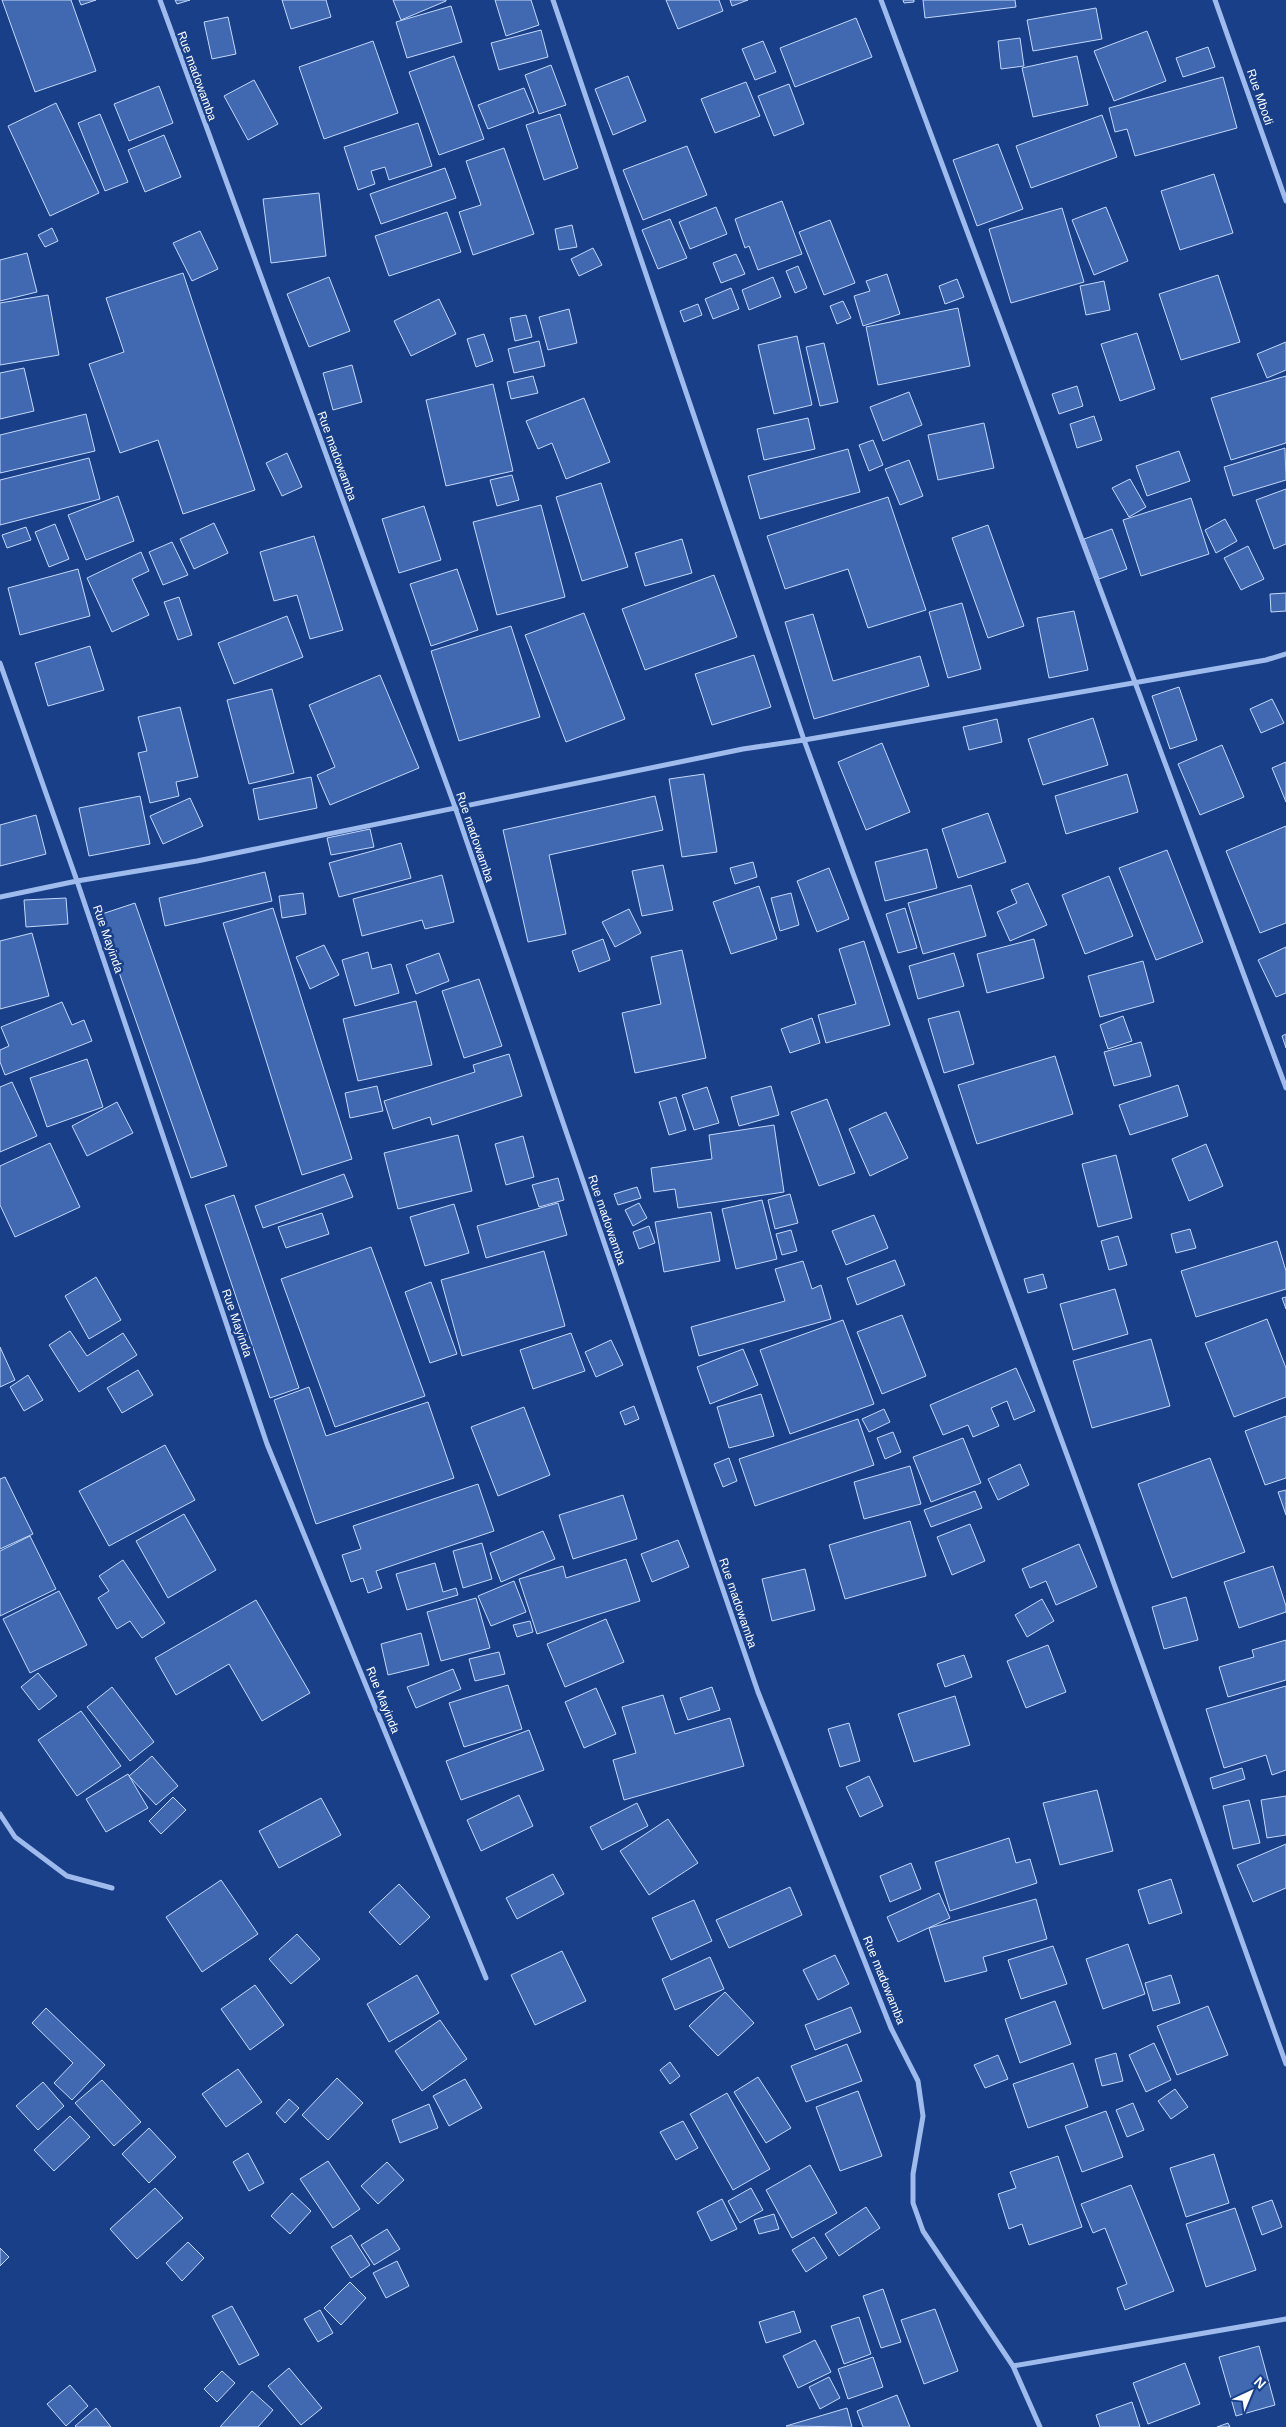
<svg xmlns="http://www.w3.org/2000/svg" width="1286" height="2427" viewBox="0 0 1286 2427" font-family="Arial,sans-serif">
<rect width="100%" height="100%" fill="#183f87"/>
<path fill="#4069b1" stroke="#c4d8fa" d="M2,0h69l25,71 -61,21z
M79,0h17l-15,5z
M175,0h15l-13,4z
M282,0h44l5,17 -40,12z
M393,0h53v1l-45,19z
M495,0h36l8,25 -33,11z
M666,0h53l4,11 -45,18z
M730,0h18l-16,6z
M903,0h11v2l-10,1z
M923,0h92l1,7 -91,11z
M451,6l11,36 -55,16 -11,-36z
M1096,8l6,31 -69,12 -6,-31z
M228,17l8,37 -24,5 -8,-37z
M856,18l16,39 -77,30 -15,-39z
M541,30l7,27 -49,13 -8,-27z
M1147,31l19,50 -52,20 -20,-50z
M1020,38l4,28 -23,3 -3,-28z
M373,41l25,72 -74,26 -25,-72z
M763,41l13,31 -21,8 -13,-31z
M1208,47l7,20 -32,10 -7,-19z
M454,56l30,83 -45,16 -30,-83z
M1077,56l11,49 -55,12 -11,-49z
M551,65l15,40 -27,9 -14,-39z
M628,76l18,45 -33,14 -18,-46z
M1223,77l14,51 -102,28 -8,-27 -12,3 -6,-24z
M254,80l24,44 -30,16 -24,-44z
M746,82l14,34 -45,17 -14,-34z
M789,84l15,40 -30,12 -16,-40z
M159,86l14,37 -44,18 -15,-37z
M524,88l10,24 -46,17 -10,-24z
M56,103l43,90 -49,23 -42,-90z
M100,114l28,68 -23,9 -27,-68z
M560,114l18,54 -34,12 -18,-55z
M1102,115l15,42 -86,31 -15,-42z
M418,123l14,43 -43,14 -4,-13 -14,4 4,13 -17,6 -14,-43z
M164,135l17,42 -36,15 -17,-42z
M998,144l25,65 -46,17 -24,-66z
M687,146l20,49 -64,25 -20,-50z
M504,148l30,86 -61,21 -14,-43 22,-7 -15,-44z
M445,168l11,30 -75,26 -11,-30z
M1214,174l19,59 -53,17 -19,-59z
M319,193l7,63 -55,7 -8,-64z
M782,201l20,53 -44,16 -9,-24 -4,2 -10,-29z
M716,207l11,27 -37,15 -11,-27z
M1106,207l22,54 -34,14 -22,-55z
M1062,208l22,74 -73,21 -22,-74z
M447,212l14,40 -72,24 -14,-40z
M670,219l17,39 -29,11 -16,-39z
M830,220l25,63 -31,12 -25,-63z
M572,225l5,22 -18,3 -4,-21z
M52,228l6,13 -13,6 -7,-12z
M200,231l18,38 -26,12 -19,-38z
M593,248l9,17 -23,11 -8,-17z
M27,253l10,39 -37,9v-41z
M736,254l9,20 -24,9 -8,-20z
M798,266l9,22 -12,5 -9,-22z
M183,273l72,217 -72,24 -25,-74 -38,13 -31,-89 35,-12 -18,-54z
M887,274l13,40 -37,12 -9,-30 16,-5 -4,-10z
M1218,275l22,67 -59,18 -22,-66z
M329,277l21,54 -41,16 -22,-53z
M773,277l8,20 -32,13 -7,-20z
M957,279l7,18 -19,7 -6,-18z
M1104,281l6,29 -24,5 -6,-29z
M731,288l8,21 -26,10 -8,-20z
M48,295l11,60 -59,10v-62z
M439,299l17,35 -45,22 -17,-35z
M843,301l8,17 -14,6 -7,-18z
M698,304l4,11 -18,7 -4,-11z
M958,308l12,58 -92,19 -12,-58z
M569,309l8,34 -29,7 -9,-33z
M526,315l6,22 -17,4 -5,-23z
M1137,333l18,56 -35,12 -19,-57z
M484,334l9,27 -17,6 -9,-28z
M797,336l15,69 -38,9 -16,-69z
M539,341l6,25 -31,7 -6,-24z
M1286,342v28l-19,8 -10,-24z
M824,343l14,59 -18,4 -14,-59z
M352,365l10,37 -29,8 -10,-37z
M24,368l10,43 -34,8v-46z
M533,376l5,17 -27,6 -4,-17z
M1286,376v67l-55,17 -20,-62z
M493,384l20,87 -67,15 -20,-86z
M1077,386l6,20 -24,8 -7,-20z
M909,392l13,33 -39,16 -13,-34z
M584,398l26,64 -44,17 -14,-36 -14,6 -12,-28z
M86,414l9,37 -95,22v-38z
M1094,416l8,24 -25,8 -7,-24z
M808,418l7,31 -51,11 -7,-31z
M984,423l10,45 -56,12 -10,-45z
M873,440l10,25 -14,6 -10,-26z
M1285,448l1,32 -53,16 -9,-29z
M848,449l12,43 -100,27 -12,-43z
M1179,451l11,30 -43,15 -11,-30z
M287,453l15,34 -20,9 -16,-33z
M89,458l11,41 -100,26v-45z
M909,460l14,36 -23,9 -15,-36z
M512,475l7,25 -22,6 -7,-26z
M1130,479l16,28 -17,10 -17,-29z
M601,483l27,84 -46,14 -26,-84z
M1286,489v55l-12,5 -18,-49z
M118,496l16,45 -48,19 -18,-45z
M888,497l38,113 -58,18 -20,-59 -63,20 -18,-53z
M1191,498l18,56 -68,22 -18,-56z
M541,505l24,92 -68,18 -24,-93z
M424,506l17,54 -42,13 -17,-54z
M1225,519l12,22 -21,12 -11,-23z
M214,523l14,30 -34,16 -14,-30z
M55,524l14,35 -20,8 -14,-35z
M988,525l36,101 -36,12 -36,-100z
M26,527l5,13 -24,8 -5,-13z
M1112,529l15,40 -28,10 -15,-40z
M314,536l29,94 -33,9 -13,-44 -23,6 -14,-49z
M682,539l10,34 -47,13 -10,-33z
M172,542l16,33 -25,10 -14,-33z
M1248,546l16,33 -23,11 -17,-32z
M141,552l8,19 -17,8 17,36 -37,17 -25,-54z
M78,569l12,47 -70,19 -12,-47z
M457,569l21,61 -47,16 -21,-62z
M714,575l23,62 -92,33 -23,-61z
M1286,593v18l-15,1 -1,-18z
M179,597l13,38 -14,5 -14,-38z
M962,603l19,66 -33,9 -19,-66z
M1074,611l14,59 -39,8 -12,-60z
M584,613l41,106 -59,23 -41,-107z
M813,614l20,67 87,-25 9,30 -115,33 -29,-97z
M287,616l16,41 -69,27 -16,-41z
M511,626l29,91 -81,24 -28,-90z
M90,646l14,44 -56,16 -13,-43z
M754,655l17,52 -59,18 -17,-51z
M380,675l39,93 -89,37 -13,-30 18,-8 -26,-62z
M1179,687l18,53 -27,9 -18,-53z
M272,689l22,84 -45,11 -22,-84z
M1272,699l12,24 -23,10 -11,-24z
M180,707l18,70 -22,5 3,14 -29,7 -12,-50 9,-2 -9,-34z
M1093,718l15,47 -65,20 -15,-46z
M997,719l5,23 -33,8 -6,-23z
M882,743l28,69 -44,18 -28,-68z
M1222,745l22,52 -44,18 -22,-51z
M1286,762v40l-14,-34z
M704,774l13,78 -35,5 -13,-78z
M1127,774l11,38 -72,22 -11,-38z
M311,777l6,31 -58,12 -6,-31z
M140,796l10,48 -61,12 -10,-48z
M655,796l8,34 -114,25 17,79 -38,8 -25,-112z
M190,798l13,28 -40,18 -13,-28z
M988,813l18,49 -48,16 -16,-49z
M36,815l10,39 -46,12v-41z
M1286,826v97l-26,10 -34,-82z
M370,829l4,18 -43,8 -4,-17z
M401,843l10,35 -72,19 -10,-34z
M927,849l10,39 -52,13 -10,-39z
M1167,850l36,92 -47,18 -37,-92z
M753,862l4,15 -22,7 -5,-16z
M663,865l10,45 -31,6 -10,-45z
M829,868l20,51 -32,13 -20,-51z
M265,872l7,29 -107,25 -6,-28z
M442,875l12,47 -29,7 -3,-9 -60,16 -9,-37z
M1109,876l24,60 -48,18 -23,-59z
M1028,883l19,42 -37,16 -13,-29 20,-9 -6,-13z
M971,885l15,51 -63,18 -15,-51z
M759,886l18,53 -46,15 -18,-52z
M303,893l3,21 -24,4 -3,-22z
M791,893l8,32 -19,6 -9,-33z
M66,898l2,26 -42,3 -2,-27z
M135,903l92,263 -36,12 -92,-263z
M273,908l79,251 -50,16 -79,-252z
M905,908l12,40 -19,5 -12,-39z
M629,909l12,24 -26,14 -13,-25z
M32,933l17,63 -49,13v-68z
M603,939l7,21 -31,12 -7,-21z
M1034,939l10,39 -57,15 -10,-39z
M864,941l26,84 -64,18 -8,-28 38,-11 -17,-55z
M324,945l15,30 -29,14 -14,-32z
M1286,947v46l-10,4 -18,-37z
M682,950l24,108 -71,15 -13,-60 39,-9 -10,-47z
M368,952l4,17 19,-5 8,29 -44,13 -13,-46z
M439,953l10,28 -33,13 -10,-29z
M954,953l10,33 -46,13 -9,-33z
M1143,961l11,41 -54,15 -12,-41z
M479,979l23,67 -38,12 -22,-67z
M416,1001l16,64 -74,16 -15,-62z
M62,1002l10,23 12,-5 8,21 -87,34 -5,-13v-12l9,-4 -8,-19z
M959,1011l15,53 -30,9 -16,-54z
M1123,1016l9,25 -24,8 -8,-24z
M812,1018l8,25 -30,10 -9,-24z
M1286,1034v14l-4,-12z
M1141,1042l10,34 -37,10 -10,-34z
M509,1054l13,42 -90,29 -2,-8 -37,12 -9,-28 91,-29 -2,-7z
M1055,1056l18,58 -96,30 -19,-59z
M87,1059l16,48 -56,20 -17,-49z
M12,1082l25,54 -37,16v-65z
M1178,1085l10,31 -58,19 -11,-30z
M377,1086l6,25 -33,7 -5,-25z
M771,1086l8,29 -40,11 -8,-29z
M707,1087l12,36 -25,7 -12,-35z
M676,1097l10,33 -17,5 -10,-33z
M827,1099l28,74 -36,13 -28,-74z
M117,1102l16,31 -46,23 -15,-30z
M886,1112l22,46 -38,18 -21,-47z
M774,1125l10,67 -106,16 -3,-19 -21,3 -3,-24 61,-9 -3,-24z
M458,1135l14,56 -74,18 -14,-56z
M523,1136l11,41 -28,8 -11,-41z
M50,1143l30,64 -65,30 -15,-32v-39z
M1206,1144l17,42 -34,15 -17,-42z
M1116,1155l16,63 -34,9 -16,-63z
M344,1174l9,23 -90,31 -8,-22z
M558,1178l6,22 -25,7 -7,-22z
M637,1187l4,11 -23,7 -4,-11z
M790,1194l8,29 -23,6 -7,-29z
M234,1195l65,193 -29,10 -65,-193z
M762,1200l15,59 -41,10 -14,-60z
M558,1203l9,32 -81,23 -9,-32z
M639,1203l8,15 -14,8 -8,-16z
M454,1204l15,49 -44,13 -15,-49z
M711,1212l9,49 -56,11 -9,-50z
M322,1213l7,21 -43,14 -8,-21z
M874,1215l14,33 -42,17 -14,-34z
M649,1226l6,17 -16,6 -6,-17z
M1190,1229l6,19 -20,5 -5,-19z
M791,1230l6,21 -15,4 -6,-21z
M1118,1236l9,29 -18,5 -8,-29z
M1277,1241l9,30v18l-90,28 -15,-46z
M371,1247l54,149 -90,31 -54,-148z
M544,1251l21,75 -103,30 -21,-76z
M895,1260l10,25 -48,20 -10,-27z
M803,1261l9,28 9,-4 10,34 -132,37 -8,-29 94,-26 -10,-32z
M1043,1274l4,14 -19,5 -4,-14z
M96,1277l25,43 -32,19 -24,-43z
M431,1282l26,72 -27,9 -25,-71z
M1115,1289l13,45 -55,16 -13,-46z
M1286,1297v12l-4,-11z
M902,1315l24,61 -44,18 -25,-62z
M1267,1319l19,49v29l-52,20 -29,-74z
M843,1320l31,84 -84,30 -30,-84z
M70,1331l17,25 36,-23 14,22 -58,37 -30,-47z
M571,1333l14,38 -52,18 -13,-39z
M1151,1339l19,67 -78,22 -19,-67z
M611,1340l12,25 -27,12 -11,-25z
M0,1347l15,33 -15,7z
M743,1349l15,36 -48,19 -13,-37z
M1016,1368l19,43 -21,9 -7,-19 -16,7 8,18 -26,11 -5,-12 -25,10 -13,-30z
M138,1370l15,25 -31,18 -15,-25z
M28,1375l15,25 -19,11 -14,-24z
M309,1387l17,49 102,-34 26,76 -138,46 -42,-124z
M761,1394l13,42 -45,12 -12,-41z
M634,1406l5,13 -14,6 -5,-13z
M524,1407l26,68 -52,21 -27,-69z
M884,1409l6,13 -21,10 -7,-13z
M1286,1416v62l-21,7 -20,-54z
M858,1419l16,46 -119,41 -16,-47z
M893,1432l8,20 -16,7 -8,-21z
M963,1438l18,45 -50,19 -18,-45z
M165,1445l30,55 -86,46 -30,-55z
M729,1458l8,23 -14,6 -9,-23z
M1210,1458l35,94 -73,26 -34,-94z
M1020,1464l9,21 -31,15 -10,-21z
M910,1466l11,38 -57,15 -10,-37z
M5,1477l28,57 -33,15v-70z
M478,1484l16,47 -118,40 6,17 -14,5 -5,-15 -12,4 -9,-27 19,-6 -8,-23z
M1286,1490v25l-8,-23z
M975,1491l7,17 -51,19 -7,-17z
M623,1495l14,44 -64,20 -14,-44z
M184,1514l32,56 -48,28 -32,-57z
M910,1521l16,55 -81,23 -16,-54z
M970,1524l15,37 -33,14 -15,-38z
M543,1531l12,28 -54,23 -11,-29z
M30,1536l26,53 -56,27v-65z
M678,1540l11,27 -37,15 -11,-28z
M482,1543l10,36 -29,9 -10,-37z
M1079,1544l18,43 -41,18 -10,-24 -16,7 -8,-19z
M626,1559l14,42 -103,33 -18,-55 44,-13 3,12z
M123,1560l42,63 -23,15 -12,-17 -13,8 -19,-31 11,-7 -10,-15z
M435,1563l8,29 13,-4 2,7 -51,15 -11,-36z
M1273,1566l13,40v6l-47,16 -15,-46z
M805,1569l10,41 -43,11 -10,-42z
M514,1581l12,31 -35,14 -13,-30z
M59,1591l28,54 -57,28 -27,-54z
M1186,1597l12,43 -34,9 -12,-42z
M476,1598l14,50 -49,13 -14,-49z
M1042,1599l12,22 -27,16 -12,-22z
M256,1600l54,93 -48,28 -33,-57 -53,31 -21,-37z
M606,1619l18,43 -59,25 -18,-43z
M530,1621l3,11 -16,5 -4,-12z
M421,1633l8,32 -41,10 -7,-31z
M1286,1640v40l-58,17 -9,-30 35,-10 -2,-7z
M1048,1645l18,47 -40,16 -19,-47z
M499,1652l6,22 -30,7 -6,-22z
M964,1655l8,22 -27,10 -8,-23z
M453,1669l8,20 -45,19 -9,-21z
M38,1673l19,23 -18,14 -18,-23z
M508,1685l14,44 -58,18 -15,-44z
M1286,1686v84l-14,5 -6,-20 -42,13 -18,-59z
M112,1687l42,55 -24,19 -43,-54z
M712,1687l8,23 -32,10 -8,-22z
M596,1688l20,46 -32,14 -19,-46z
M663,1695l12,39 55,-16 14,48 -120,34 -11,-40 23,-7 -14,-46z
M955,1696l15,49 -56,17 -16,-48z
M81,1711l40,55 -44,30 -39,-56z
M849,1723l11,38 -20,6 -12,-38z
M529,1730l15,40 -83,30 -15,-39z
M152,1756l26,30 -22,19 -27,-29z
M1242,1768l3,11 -32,10 -3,-11z
M128,1774l20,34 -42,24 -20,-33z
M869,1776l14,30 -23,11 -14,-30z
M1097,1790l16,61 -53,14 -17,-62z
M519,1795l14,31 -52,25 -14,-31z
M1286,1796v39l-19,3 -6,-38z
M173,1797l13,13 -25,24 -12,-13z
M321,1798l20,37 -62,33 -20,-37z
M1249,1800l11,43 -27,6 -10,-43z
M637,1803l11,23 -46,24 -12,-23z
M668,1819l30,44 -49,32 -29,-44z
M1009,1838l7,25 14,-4 7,24 -87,28 -15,-49z
M1286,1844v44l-33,14 -16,-37z
M911,1863l10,26 -31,13 -10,-26z
M553,1874l11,20 -47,25 -11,-21z
M1171,1879l11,34 -33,11 -11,-34z
M221,1880l37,54 -56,38 -36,-55z
M399,1884l31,33 -30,28 -31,-33z
M790,1887l12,28 -73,33 -13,-28z
M939,1893l11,25 -52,24 -11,-25z
M1036,1899l11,40 -64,18 4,14 -42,11 -16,-54z
M694,1900l18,41 -41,19 -19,-42z
M297,1934l23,25 -29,25 -22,-25z
M1128,1944l17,50 -42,15 -17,-50z
M1053,1946l14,38 -46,15 -13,-39z
M562,1951l24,50 -51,24 -24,-50z
M835,1955l14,29 -31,16 -15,-30z
M710,1957l14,32 -49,21 -13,-31z
M417,1975l22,38 -50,29 -22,-38z
M1171,1975l9,28 -27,8 -8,-28z
M255,1985l29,40 -34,25 -29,-41z
M725,1992l29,31 -36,33 -29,-30z
M1055,2001l16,43 -51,19 -15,-44z
M1208,2006l20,49 -51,20 -20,-49z
M851,2007l10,25 -46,18 -10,-25z
M46,2008l59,57 -33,35 -18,-17 19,-20 -41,-40z
M440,2020l27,39 -45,32 -27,-40z
M1154,2043l17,37 -25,12 -17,-37z
M847,2044l15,37 -56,21 -15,-36z
M1116,2053l7,28 -21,5 -7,-27z
M998,2055l10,24 -23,9 -11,-23z
M670,2062l10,14 -10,8 -10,-14z
M1073,2063l15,44 -60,21 -15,-44z
M238,2069l24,33 -36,25 -24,-33z
M758,2077l33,51 -25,15 -32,-51z
M337,2078l26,25 -35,37 -26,-25z
M465,2079l17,29 -33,18 -16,-30z
M102,2080l39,42 -27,24 -39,-43z
M43,2082l21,24 -26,24 -22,-24z
M1175,2089l13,18 -17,12 -13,-18z
M858,2091l24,65 -42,15 -24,-64z
M727,2093l43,76 -37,21 -43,-76z
M289,2099l10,9 -14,15 -9,-10z
M1133,2103l11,27 -17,7 -11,-27z
M429,2104l9,24 -38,15 -8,-23z
M1106,2111l17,46 -41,15 -17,-46z
M70,2116l20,21 -36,34 -20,-21z
M683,2121l15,27 -22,12 -16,-28z
M149,2128l27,29 -27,26 -27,-29z
M248,2153l16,30 -15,8 -16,-29z
M1214,2154l15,49 -43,14 -16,-49z
M1058,2156l24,71 -53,18 -7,-21 -13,5 -11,-35 18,-6 -6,-16z
M328,2161l32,48 -27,19 -33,-49z
M387,2162l17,18 -26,24 -17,-18z
M810,2165l27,48 -45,25 -26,-48z
M1131,2185l43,106 -49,19 -8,-22 10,-4 -22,-56 -12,5 -12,-29z
M155,2188l28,30 -46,41 -27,-30z
M751,2188l12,22 -23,13 -12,-22z
M292,2193l19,18 -21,23 -19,-18z
M722,2199l15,30 -26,12 -14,-29z
M1272,2200l10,27 -20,8 -10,-28z
M866,2207l14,21 -41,28 -14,-22z
M1235,2208l21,62 -50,17 -20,-63z
M774,2214l5,15 -20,5 -5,-14z
M387,2229l13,20 -26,16 -13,-20z
M351,2235l19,30 -19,13 -20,-31z
M814,2237l13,21 -21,14 -14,-22z
M188,2242l16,16 -22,23 -16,-18z
M0,2248l9,9 -9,9z
M397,2261l12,25 -23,12 -13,-25z
M350,2282l16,16 -25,27 -17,-17z
M883,2289l18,53 -20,6 -18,-52z
M232,2306l27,49 -20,10 -27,-49z
M935,2309l23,62 -34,13 -23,-64z
M320,2310l13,23 -15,9 -14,-23z
M794,2311l7,21 -35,11 -7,-21z
M859,2317l12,37 -27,10 -13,-38z
M815,2340l16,32 -33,16 -15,-32z
M1259,2346l16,59 -39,11 -17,-59z
M873,2357l10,30 -35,12 -10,-30z
M1185,2363l15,41 -52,20 -15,-41z
M289,2368l33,40 -21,17 -33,-39z
M222,2371l13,12 -18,19 -13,-13z
M829,2377l11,21 -20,11 -11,-22z
M70,2385l18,21 -22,20 -19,-22z
M252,2391l21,19 -15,17h-38z
M897,2395l13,32h-47l-6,-16z
M1132,2402l8,25h-40l-4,-12z
M96,2408l15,19h-35l-1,-1z
M847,2408l5,19 -66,-1z
M1228,2423l2,4h-13z"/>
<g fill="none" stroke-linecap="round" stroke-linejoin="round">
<path stroke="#9fbbed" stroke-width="5" d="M160,0l295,807 303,885 133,336 27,53 5,35 -10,58v29l10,28 90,135 27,61
M553,0l251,740 295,802 187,522
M881,0l405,1088
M1215,0l71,201
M0,663l77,218 190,563 219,534
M0,897l77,-16 120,-20 546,-112 61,-9 462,-80 20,-6
M0,1814l15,23 52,39 45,12
M1013,2366l273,-47"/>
</g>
<g text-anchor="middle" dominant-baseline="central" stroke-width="5" stroke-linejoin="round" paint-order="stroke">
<g font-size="12" fill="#fff" stroke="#183f87">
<text transform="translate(197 76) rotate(70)">Rue madowamba</text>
<text transform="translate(1260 97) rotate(71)">Rue Mbodi</text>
<text transform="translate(337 456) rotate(70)">Rue madowamba</text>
<text transform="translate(475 837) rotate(71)">Rue madowamba</text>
<text transform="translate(108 939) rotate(71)">Rue Mayinda</text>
<text transform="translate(607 1220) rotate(71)">Rue madowamba</text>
<text transform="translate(237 1323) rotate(71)">Rue Mayinda</text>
<text transform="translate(738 1603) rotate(71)">Rue madowamba</text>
<text transform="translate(383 1700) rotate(68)">Rue Mayinda</text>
<text transform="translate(884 1980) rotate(68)">Rue madowamba</text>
</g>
</g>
<g transform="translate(1251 2392) rotate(44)" stroke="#183f87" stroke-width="4" paint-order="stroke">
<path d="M0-4L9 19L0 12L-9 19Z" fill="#ffffff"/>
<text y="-8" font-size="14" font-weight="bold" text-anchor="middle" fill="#ffffff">N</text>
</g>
</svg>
